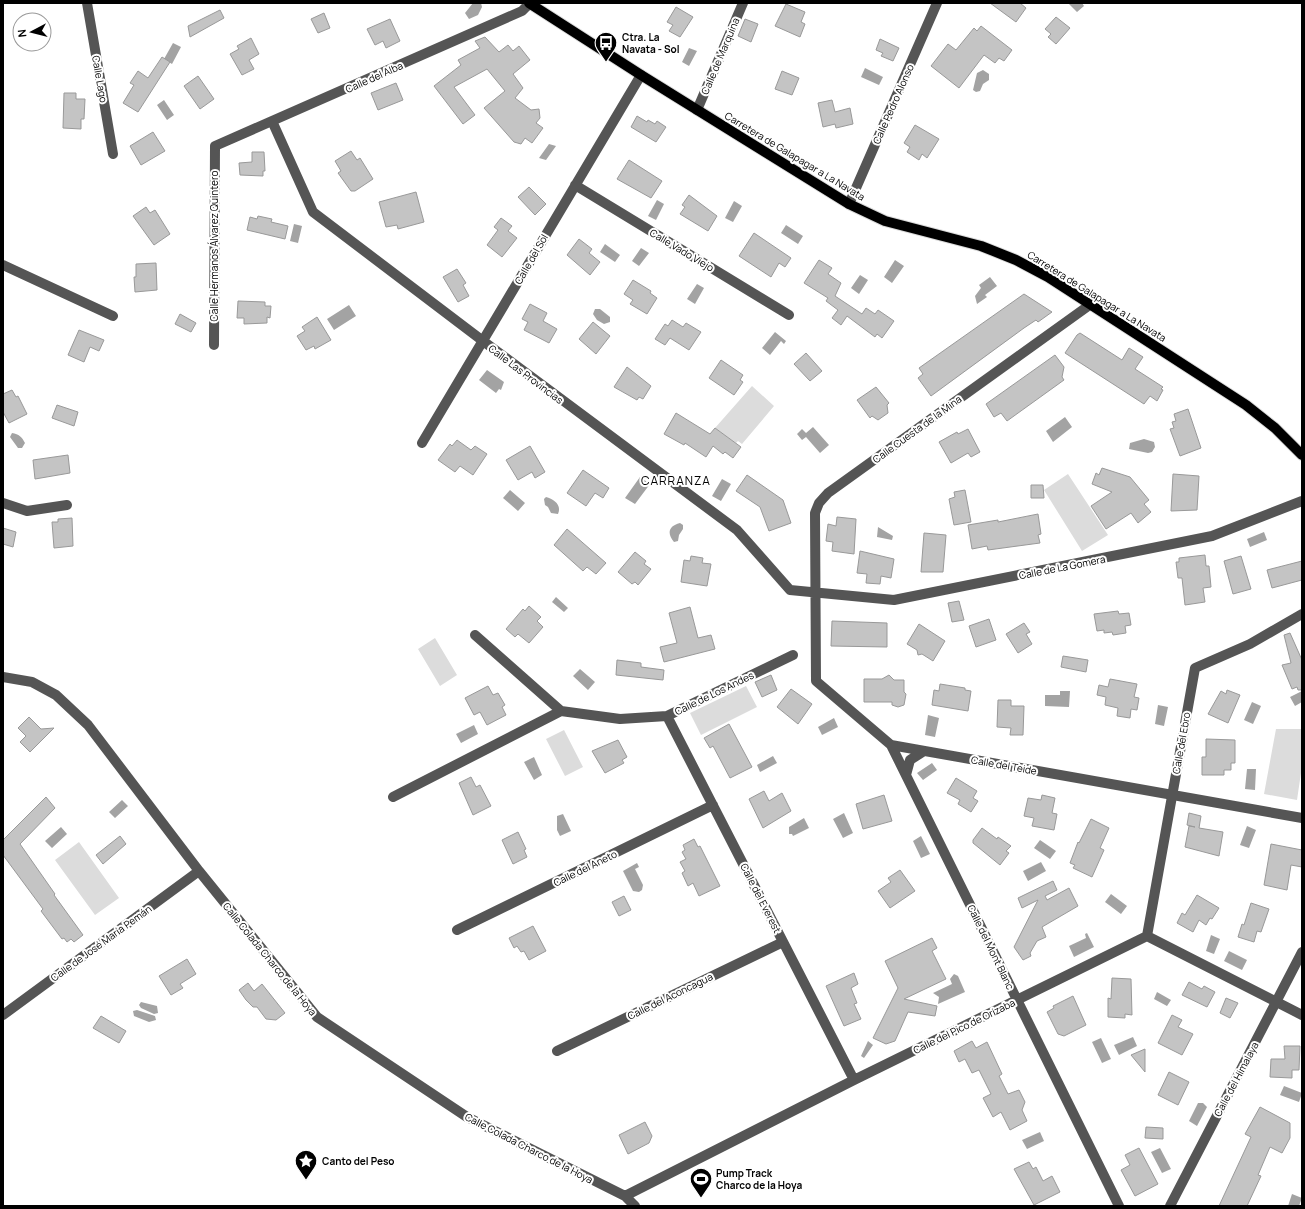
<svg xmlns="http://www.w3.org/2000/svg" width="1305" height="1209" viewBox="0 0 1305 1209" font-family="Manrope,sans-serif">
<rect width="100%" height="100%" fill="#fff"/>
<path fill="#dcdcdc" d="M752,386l22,20 -32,38 -4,-3 -2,2 -21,-15z
M1068,474l40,61 -26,16 -38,-61z
M435,638l22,37 -17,11 -22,-37z
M746,686l11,21 -56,28 -11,-22z
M1276,729h26v37l-5,34 -33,-6z
M564,730l19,37 -18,9 -19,-37z
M79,842l40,56 -24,17 -40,-55z"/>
<path fill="#a3a3a3" d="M473,3h8l1,4 -4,8 -9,4 -4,-6z
M1068,3h14l2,3 -7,6z
M173,43l8,4 -9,17 -8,-5z
M689,48l8,3 -8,15 -7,-4z
M865,68l18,9 -4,8 -18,-8z
M983,70l6,4v6l-6,4 -3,7 -4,1 -3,-2 4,-17z
M164,100l10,15 -7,5 -10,-15z
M549,144l7,2 -10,14 -7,-2z
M657,200l7,4 -8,16 -8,-4z
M734,201l8,5 -9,16 -8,-4z
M294,224l8,2 -4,17 -8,-2z
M786,225l17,11 -5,8 -17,-11z
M605,244l15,11 -5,7 -15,-10z
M641,248l8,5 -10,13 -7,-5z
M895,260l9,6 -12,17 -8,-6z
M860,275l8,5 -9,14 -8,-6z
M990,277l7,9 -12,9 2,2 -10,7 -2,-8 6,-8 -2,-3z
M697,284l7,4 -9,16 -8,-5z
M349,305l7,11 -22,14 -7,-11z
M595,309h5l10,8v5l-6,2 -7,-4 -4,-6z
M775,332l11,9 -2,3 -3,-3 -11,14 -8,-7z
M487,370l17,12 -3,8 -2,-1 -3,4 -17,-13z
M1065,417l7,10 -19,15 -7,-11z
M813,427l16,18 -9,8 -14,-16 -4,3 -5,-6 5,-5 4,4z
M12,433c7,1 10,4 13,10l-3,5h-4l-8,-11z
M1144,439l10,3 1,5 -3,5 -4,1 -19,-4 1,-6z
M640,477l10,7 -15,20 -10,-6z
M722,479l9,5 -10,17 -9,-5z
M510,490l15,13 -7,8 -15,-13z
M546,497c8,2 16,8 12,17l-7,-1 -3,-6 -3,-2 -1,-6z
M680,523l3,2v4l-4,6 -1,6 -4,1c-7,-8 -6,-16 6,-19z
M878,527l15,9 -1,4 -15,-3z
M1264,532l3,8 -17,7 -3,-8z
M556,597l12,11 -4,4 -12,-10z
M580,669l15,13 -7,8 -15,-14z
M1060,691h10l-1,16 -24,-1v-11h15z
M1302,691v11l-7,4 -5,-9z
M1252,702l9,4 -8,18 -9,-4z
M1158,705l10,2 -4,19 -9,-2z
M928,715l11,3 -4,19 -10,-2z
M834,718l4,9 -16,8 -4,-8z
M474,725l4,9 -17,9 -5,-9z
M773,756l4,7 -17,9 -3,-7z
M534,757l8,18 -8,5 -10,-18z
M932,763l5,7 -14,10 -6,-7z
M1247,769h9l-1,21 -10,-1z
M122,800l6,6 -13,12 -6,-6z
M844,813l9,20 -10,5 -10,-19z
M563,814l8,17 -11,5 -3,-6v-14z
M804,818l5,10 -16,8 -1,-2h-3v-7z
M1247,826l9,4 -7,18 -9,-3z
M61,827l6,7 -15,14 -7,-7z
M921,836l9,18 -9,4 -8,-17z
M1040,840l16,11 -6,8 -16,-11z
M1041,862l5,9 -18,10 -5,-10z
M637,863l2,4 -4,2 8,16 -1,5 -3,2 -6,-1 -10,-20z
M1111,894l16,12 -6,8 -16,-12z
M1087,933l7,14 -20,10 -5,-11 17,-8 -1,-4z
M1211,935l9,4 -6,15 -8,-3z
M1229,951l18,9 -5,10 -18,-9z
M954,974l4,2 7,16 -27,12 1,-7 -6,-4 19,-9 -2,-5z
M1157,992l14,8 -4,6 -13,-7z
M141,1002l16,4 1,7 -4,1 -13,-6 -2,-3z
M137,1010l18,6 1,4 -7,2 -15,-6 -1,-5z
M1133,1037l4,9 -18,9 -5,-10z
M1101,1038l10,21 -9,4 -10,-21z
M868,1041l5,4 -9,13 -3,-2z
M1284,1086l18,7 -3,9 -19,-7z
M1198,1103h5l4,4 -10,19 -8,-5z
M1040,1132l4,9 -17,8 -5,-9z
M1160,1148l11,21 -9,4 -11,-21z
M1292,1194l10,4 -3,8h-11z"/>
<path fill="#c4c4c4" stroke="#999" d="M990,3h30l6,5 -10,14z
M786,4l19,8 -4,10 4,2 -5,13 -25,-11z
M676,7l17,10 -13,20 -11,-6 4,-6 -6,-3z
M220,10l4,8 -34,19 -2,-11z
M324,13l6,15 -12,5 -7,-14z
M1056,17l14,11 -14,16 -8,-7 3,-3 -6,-5z
M390,19l10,22 -14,7 -3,-7 -8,4 -8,-16z
M745,19l13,5 -7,18 -13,-6z
M981,26l31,24 -8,11 -5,-3 -4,5 -11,-8 -25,33 -28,-22 17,-22 8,6 18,-22 3,3z
M485,37l14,15 9,-7 5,6 6,-5 11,14 -17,14 10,14 -8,10 16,12 8,-1 1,9 -4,5 7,5 -11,15 -7,-5 -4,6 -7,-2 -30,-34 21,-17 -18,-22 -33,18 21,28 -12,9 -29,-38 27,-21 -3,-5 22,-12 -5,-7z
M251,38l8,16 -10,6 5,9 -12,6 -12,-21 9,-5 -2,-3z
M880,39l19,9 -6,13 -12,-5 2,-3 -7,-3z
M162,57l8,5 -32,50 -15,-9 11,-18 -4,-2 8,-12 10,7z
M782,71l17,7 -7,17 -17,-6z
M198,76l16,23 -14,10 -16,-23z
M396,83l7,17 -25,10 -7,-17z
M64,93h12v6h9l-1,20h-3v10l-18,-1z
M832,100l3,12 15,-4 3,16 -17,4 -1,-4 -12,3 -5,-24z
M637,116l10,6 1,-2 7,4 2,-3 9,6 -10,15 -25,-15z
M915,125l24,14 -12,19 -5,-4 -3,6 -12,-8 3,-5 -6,-4z
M153,132l12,19 -24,14 -11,-19z
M351,151l6,9 3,-2 13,21 -18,12h-4l-13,-18 3,-2 -6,-10z
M252,152h12l1,19h-2v5l-23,-1 -1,-12 13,-1z
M629,160l33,21 -11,17 -34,-19z
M529,187l17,17 -11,11 -17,-18z
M416,192l8,30 -26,7 -1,-4 -11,2 -7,-25z
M689,195l28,21 -9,15 -28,-17 5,-7 -3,-2z
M146,207l4,6 5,-3 15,24 -16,11 -21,-29z
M258,216l14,3 -1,3 17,4 -3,13 -38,-9 3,-13 7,2z
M501,218l11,8 -4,5 9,7 -15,19 -15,-12 11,-15 -4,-3z
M754,233l37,25 -6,9 -6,-4 -8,14 -32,-21z
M579,239l13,10 -3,4 11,9 -10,13 -23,-20z
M819,260l13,8 -4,6 13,9 -6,13 27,18 4,-6 9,6 3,-4 16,11 -12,17 -5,-4 -2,3 -28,-21 -6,9 -9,-7 6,-8 -12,-9 2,-3 -24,-15z
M156,263l1,27 -22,2 -1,-15h2v-13z
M457,269l9,14 -3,2 6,11 -11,6 -15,-25z
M633,280l18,11 -1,2 7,5 -10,16 -17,-10 3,-4 -9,-6z
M1024,294l28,18 -14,10 -2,-2 -12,8 -93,68 -13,-18 5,-4 -4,-6z
M238,301l27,1v4h6l-1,12 -3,-1v6l-23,1v-6h-7z
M530,304l17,9 -4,8 14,8 -8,14 -25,-13 4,-8 -6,-3z
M180,314l16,9 -5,9 -16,-8z
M317,317l14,23 -16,9 -1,-3 -8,4 -9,-14 8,-5 -3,-4z
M672,320l11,7 3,-4 15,9 -12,18 -19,-12 -5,7 -10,-6 10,-15 3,2z
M593,322l17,14 -14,18 -17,-15z
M79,330l25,10 -5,11 -9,-4 -6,15 -16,-7z
M1080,333l42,27 7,-12 14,9 -8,12 28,18 -2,2 2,1 -6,11 -7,-5 -6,8 -79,-51 12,-18z
M806,353l16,18 -12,10 -16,-17z
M1055,355l9,12 -2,10 2,3 -57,41 -6,-8 -7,4 -8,-13z
M721,360l22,15 -3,5 3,2 -9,13 -25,-17z
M627,367l24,19 -8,13 -4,-2 -2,3 -23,-13z
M876,387l13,16 -2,2 1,8 -10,7 -6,-4 -2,2 -13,-18z
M12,390l4,7 2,-1 9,18 -18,9 -6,-11v-18z
M57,405l21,7 -4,14 -22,-8z
M1188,409l13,39 -21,8 -10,-27 4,-1 -2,-6 4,-1 -2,-7z
M676,413l34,21 5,-6 26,19 -8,11 -8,-6 -2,2 -10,-8 -7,11 -21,-14 -1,2 -20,-11z
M968,429l12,23 -9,5 -3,-4 -17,10 -12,-21 18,-10 1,2z
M457,440l14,10 4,-4 12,8 -14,21 -13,-9 -5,6 -17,-12 12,-16 2,2z
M530,446l15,26 -10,6 -3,-6 -14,8 -12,-20z
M68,455l2,18 -35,6 -2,-19z
M1102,468l28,9 19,23 -5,4 7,8 -13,11 -7,-10 -25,16 -15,-23 21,-14 -20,-8 4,-11 3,2z
M583,470l26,18 -6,10 -8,-5 -9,13 -19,-13z
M1173,474l26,2 -2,34 -26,1z
M747,475l36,25 8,23 -22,8 -9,-24 -24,-16z
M1031,485h12l1,13h-13z
M965,490l6,32 -17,3 -5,-26 6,-2 -1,-5z
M1038,514l3,20 -3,1 2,8 -52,7 -1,-4 -15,3 -4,-24 30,-5v2z
M837,517l19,2 -2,35 -22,-3 1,-9 -7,-1 2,-17 8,2z
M72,518l1,28 -19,2 -2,-26h6v-3z
M3,528l13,4 -3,15 -10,-3z
M567,529l39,34 -10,11 -9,-7 -4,4 -29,-26z
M924,533l22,2 -3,37h-22z
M860,551l34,8 -3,19 -10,-2 -1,8 -14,-1 1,-9 -10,-1z
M635,552l11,9 -2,3 7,5 -13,16 -3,-3 -3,2 -14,-12z
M1205,555l1,11h3l2,21 -8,1 2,14 -20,3 -3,-27h-4l-2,-16h3v-4z
M691,556l12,2 -1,5 9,1 -4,22 -26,-4 3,-22 6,1z
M1241,556l10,33 -18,5 -9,-33z
M1302,561v19l-30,8 -5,-18z
M959,601l5,19 -12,2 -4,-19z
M529,606l12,11 -4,4 6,6 -14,16 -11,-9 -3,3 -9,-8 17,-20 2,2z
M690,607l8,31 13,-3 4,14 -51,13 -4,-15 17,-4 -8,-30z
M1118,611l1,3 10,-1 2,12 -6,1 1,7 -13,2 -1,-3 -8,1v-3l-7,1 -3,-17z
M989,619l7,21 -20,7 -7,-21z
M832,621l55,2v24l-56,-1z
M1024,623l6,9 -4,2 6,10 -14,9 -12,-19z
M919,624l26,17 -12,20 -11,-7 -4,1 -1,-5 -10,-6z
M1290,633l12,27v30h-4l-1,-3 -5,2 -10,-24 9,-2 -7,-28z
M1063,656l25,4 -2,12 -25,-5z
M617,660l24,3v4l23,3 -1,10 -47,-5z
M771,675l6,15 -15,7 -7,-15z
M889,675l5,5h10v12l2,2 -2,11 -6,2 -6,-2v-3h-28v-23h18z
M1110,679l27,5 -3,13 5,1 -2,12 -6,-1 -1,9 -13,-2 1,-8 -13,-3 1,-8 -9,-2 2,-10 9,2z
M940,684l25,4v2l6,1 -3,20 -36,-6 2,-15 5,1z
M488,686l5,9 5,-2 7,12 -3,2 4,8 -19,10 -7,-13 -6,3 -9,-17z
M791,689l21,15 -14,20 -21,-17z
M1227,690l13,5 -12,28 -20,-9 13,-23 5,3z
M998,700h13v6h13l-1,29h-13l1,-7 -14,-1z
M29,717l12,12 13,-1 -24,24 -10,-10 6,-6 -8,-8z
M729,724l23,43 -22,11 -17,-32 -3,2 -6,-10z
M1206,739l29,1v23h-4v7h-7v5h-22v-18h4z
M618,740l9,17 -5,3 2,3 -19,10 -13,-22z
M471,777l5,10 4,-2 11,21 -18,9 -14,-32z
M956,778l21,13 -4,7 5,3 -7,11 -13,-8 2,-4 -13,-7z
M764,791l5,10 13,-8 9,18 -28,17 -14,-29z
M884,795l8,26 -29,8 -7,-25z
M1042,795l13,3 -3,15 5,1 -3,16 -22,-4 2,-8 -10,-2 4,-18 13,2z
M46,797l9,11 -35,36 35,50 -1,1 29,40 -9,7 -3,-3 -4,3 -3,-4 -2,1 -21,-28 2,-2 -40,-54v-15z
M1189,813l12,3 -2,12 24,4 -4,24 -34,-9 4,-21 6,1 -8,-2z
M1091,819l18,9 -9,20 4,2 -12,27 -19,-9 2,-3 -5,-2 8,-21 1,1z
M982,828l15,11 1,-2 13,9 -5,5 3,2 -9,12 -27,-22v-3z
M518,832l8,17 -2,1 3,7 -14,7 -11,-24z
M120,836l6,8 -23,20 -7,-9z
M694,839l4,8 2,-1 20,40 -21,10 -6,-13 -5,3 -6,-13 3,-2 -5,-9 6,-3 -4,-7 3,-2 -2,-5z
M1271,844l31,6v17l-11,-2 -4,25 -23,-5z
M900,870l15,21 -25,17 -12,-17 13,-9 -3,-4z
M1053,881l4,9 -12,6 2,4 22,-12 9,18 -36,21 4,10 -9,4 -7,12 1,3 -8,4 -9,-13 24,-47 -16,8 -4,-10z
M1197,895l22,13 -7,11 -2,-1 -4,7 -7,-5 -6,12 -16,-9 5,-10 3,2z
M624,896l7,14 -12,6 -7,-14z
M1251,903l18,6 -8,23 -4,-1 -3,11 -16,-5 4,-13 2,1z
M533,926l13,25 -17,9 -5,-9 -3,1 -4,-6 -3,2 -5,-10z
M932,938l5,10 -5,3 14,28 -42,20 33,7 -2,10 -27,-4 -13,29 -9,3 -13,-6 25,-50 -13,-27z
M187,959l9,15 -16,10 3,4 -12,7 -12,-19z
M854,973l4,11 -7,4 6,15 -3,1 7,15 -17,7 -18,-40z
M1112,978l19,1 1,36 -7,-1v4l-17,-1v-19l3,1z
M1189,982l13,7 2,-3 11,6 -8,15 -25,-12z
M248,983l6,8 8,-7 23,29 -9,7 -10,-1 -9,-12h-4l-7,-7 -7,-10z
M1073,996l13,29 -22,11 -6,-2 -11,-22 7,-4 -1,-2z
M1226,998l12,5 -8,15 -10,-5z
M1172,1015l10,5 -4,7 15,7 -11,21 -24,-12z
M101,1016l25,15 -7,12 -26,-15z
M972,1041l4,7 11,-6 15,32 -3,2 9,18 11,-4 6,12 -3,8 5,11 -17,9 -9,-18 -8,5 -10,-19 8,-4 -12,-24 -7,3 -7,-14 -6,3 -5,-11z
M1284,1046h16l-1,24h-7v8l-22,-1 1,-18h14z
M1145,1049v23l-14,-17z
M1169,1072l20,10 -11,23 -20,-10z
M1260,1107l30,16v15l-8,15 -12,-6 -12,28 3,1 -14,30h-28l32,-69 -6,-3z
M645,1122l7,14 -3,7 -21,11 -9,-19z
M1146,1127l17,1v11l-18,-1z
M1139,1148l19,36 -23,12 -14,-26 9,-5 -5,-10z
M1029,1162l4,7 3,-2 7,14 9,-5 8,16 -26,13 -20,-36z"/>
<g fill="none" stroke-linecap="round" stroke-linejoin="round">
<g stroke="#dbdbdb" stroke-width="12">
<path id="major" d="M529,3l112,72 208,129 36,17 96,25 35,14 32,17 198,128 29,23 27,27"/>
</g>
<path stroke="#555" stroke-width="10" d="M87,3l26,151
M697,110l46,-107
M272,121l41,91 170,129 254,189 53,60 104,10 318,-64 90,-35
M575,185l214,130
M849,204l88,-201
M3,265l110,51
M1091,304l-263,189 -9,10 -4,10 1,168 75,64 411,73
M214,345l1,-199 307,-135 8,-8
M422,443l219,-368
M3,503l24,8 40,-6
M475,635l86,76
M3,677l29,5 24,13 32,30 111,146 118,146 150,100 158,79 10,10
M667,716l187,364
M891,745l228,461
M906,775l4,-15 14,-9
M393,797l168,-86 59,8 47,-3 126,-61
M457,930l256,-125
M1147,936l48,-268 55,-24 52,-30
M3,1015l196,-144
M557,1051l226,-109
M625,1196l229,-116 293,-144 155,79
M1170,1206l132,-254"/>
<use href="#major" stroke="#000" stroke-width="10"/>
</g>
<defs>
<g id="bus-pin" transform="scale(1.15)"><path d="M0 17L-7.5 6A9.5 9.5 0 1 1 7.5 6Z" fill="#000" stroke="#fff"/><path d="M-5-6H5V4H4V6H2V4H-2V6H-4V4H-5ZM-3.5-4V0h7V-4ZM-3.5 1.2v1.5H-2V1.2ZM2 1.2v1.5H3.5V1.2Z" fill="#fff"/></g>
<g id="sight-pin" transform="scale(1.15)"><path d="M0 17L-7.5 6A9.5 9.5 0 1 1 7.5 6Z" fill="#000" stroke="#fff"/><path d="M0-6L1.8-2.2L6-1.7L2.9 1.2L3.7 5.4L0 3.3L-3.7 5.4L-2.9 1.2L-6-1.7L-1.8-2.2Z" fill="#fff"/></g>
<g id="stadium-pin" transform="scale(1.15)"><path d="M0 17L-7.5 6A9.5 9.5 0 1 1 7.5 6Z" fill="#000" stroke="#fff"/><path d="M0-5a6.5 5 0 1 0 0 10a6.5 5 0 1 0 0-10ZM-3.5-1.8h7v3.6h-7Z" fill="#fff"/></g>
</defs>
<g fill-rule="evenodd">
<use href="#bus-pin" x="606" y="43"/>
<use href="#sight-pin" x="306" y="1161"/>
<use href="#stadium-pin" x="701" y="1179"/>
</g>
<g text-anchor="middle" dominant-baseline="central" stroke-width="4" stroke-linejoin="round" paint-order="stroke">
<g font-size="10" font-weight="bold" fill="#000" stroke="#fff" text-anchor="start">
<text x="622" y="37">Ctra. La<tspan x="622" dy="12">Navata - Sol</tspan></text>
<text x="322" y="1161">Canto del Peso</text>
<text x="716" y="1173">Pump Track<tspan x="716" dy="12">Charco de la Hoya</tspan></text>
</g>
<g font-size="10" fill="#000" stroke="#fff">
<text transform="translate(720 56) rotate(-67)">Calle de Marquina</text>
<text transform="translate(374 77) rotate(-24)">Calle del Alba</text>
<text transform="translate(100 79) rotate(80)">Calle Lago</text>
<text transform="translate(893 104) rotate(-66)">Calle Pedro Alonso</text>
<text transform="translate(795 156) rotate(31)">Carretera de Galapagar a La Navata</text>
<text transform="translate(214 246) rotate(-90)">Calle Hermanos Álvarez Quintero</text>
<text transform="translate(682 250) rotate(31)">Calle Vado Viejo</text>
<text transform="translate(531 259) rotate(-60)">Calle del Sol</text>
<text transform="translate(1097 296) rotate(32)">Carretera de Galapagar a La Navata</text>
<text transform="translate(526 374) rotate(37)">Calle Las Provincias</text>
<text transform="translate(917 429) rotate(-36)">Calle Cuesta de la Mina</text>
<text transform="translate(1062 567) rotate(-11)">Calle de La Gomera</text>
<text transform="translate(714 693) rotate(-26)">Calle de Los Andes</text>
<text transform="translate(1181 743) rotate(-80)">Calle del Ebro</text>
<text transform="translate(1004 765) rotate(10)">Calle del Teide</text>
<text transform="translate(585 868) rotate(-26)">Calle del Aneto</text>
<text transform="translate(761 898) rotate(63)">Calle del Everest</text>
<text transform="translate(101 943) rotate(-36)">Calle de José María Pemán</text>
<text transform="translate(991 947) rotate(64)">Calle del Mont Blanc</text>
<text transform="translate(270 959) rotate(51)">Calle Colada Charco de la Hoya</text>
<text transform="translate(670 996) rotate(-26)">Calle del Aconcagua</text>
<text transform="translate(964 1026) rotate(-26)">Calle del Pico de Orizaba</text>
<text transform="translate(1236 1079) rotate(-62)">Calle del Himalaya</text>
<text transform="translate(529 1148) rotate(27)">Calle Colada Charco de la Hoya</text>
</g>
<g font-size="12" letter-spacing="1" fill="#000" stroke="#fff">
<text x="676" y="480">CARRANZA</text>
</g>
</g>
<rect width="1305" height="1209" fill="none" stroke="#000000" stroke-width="8"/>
<g transform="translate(32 32) rotate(263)"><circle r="19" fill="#ffffff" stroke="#999999"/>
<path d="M0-3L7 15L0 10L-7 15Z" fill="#000000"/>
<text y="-6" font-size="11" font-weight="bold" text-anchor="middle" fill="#000000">N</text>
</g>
</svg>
